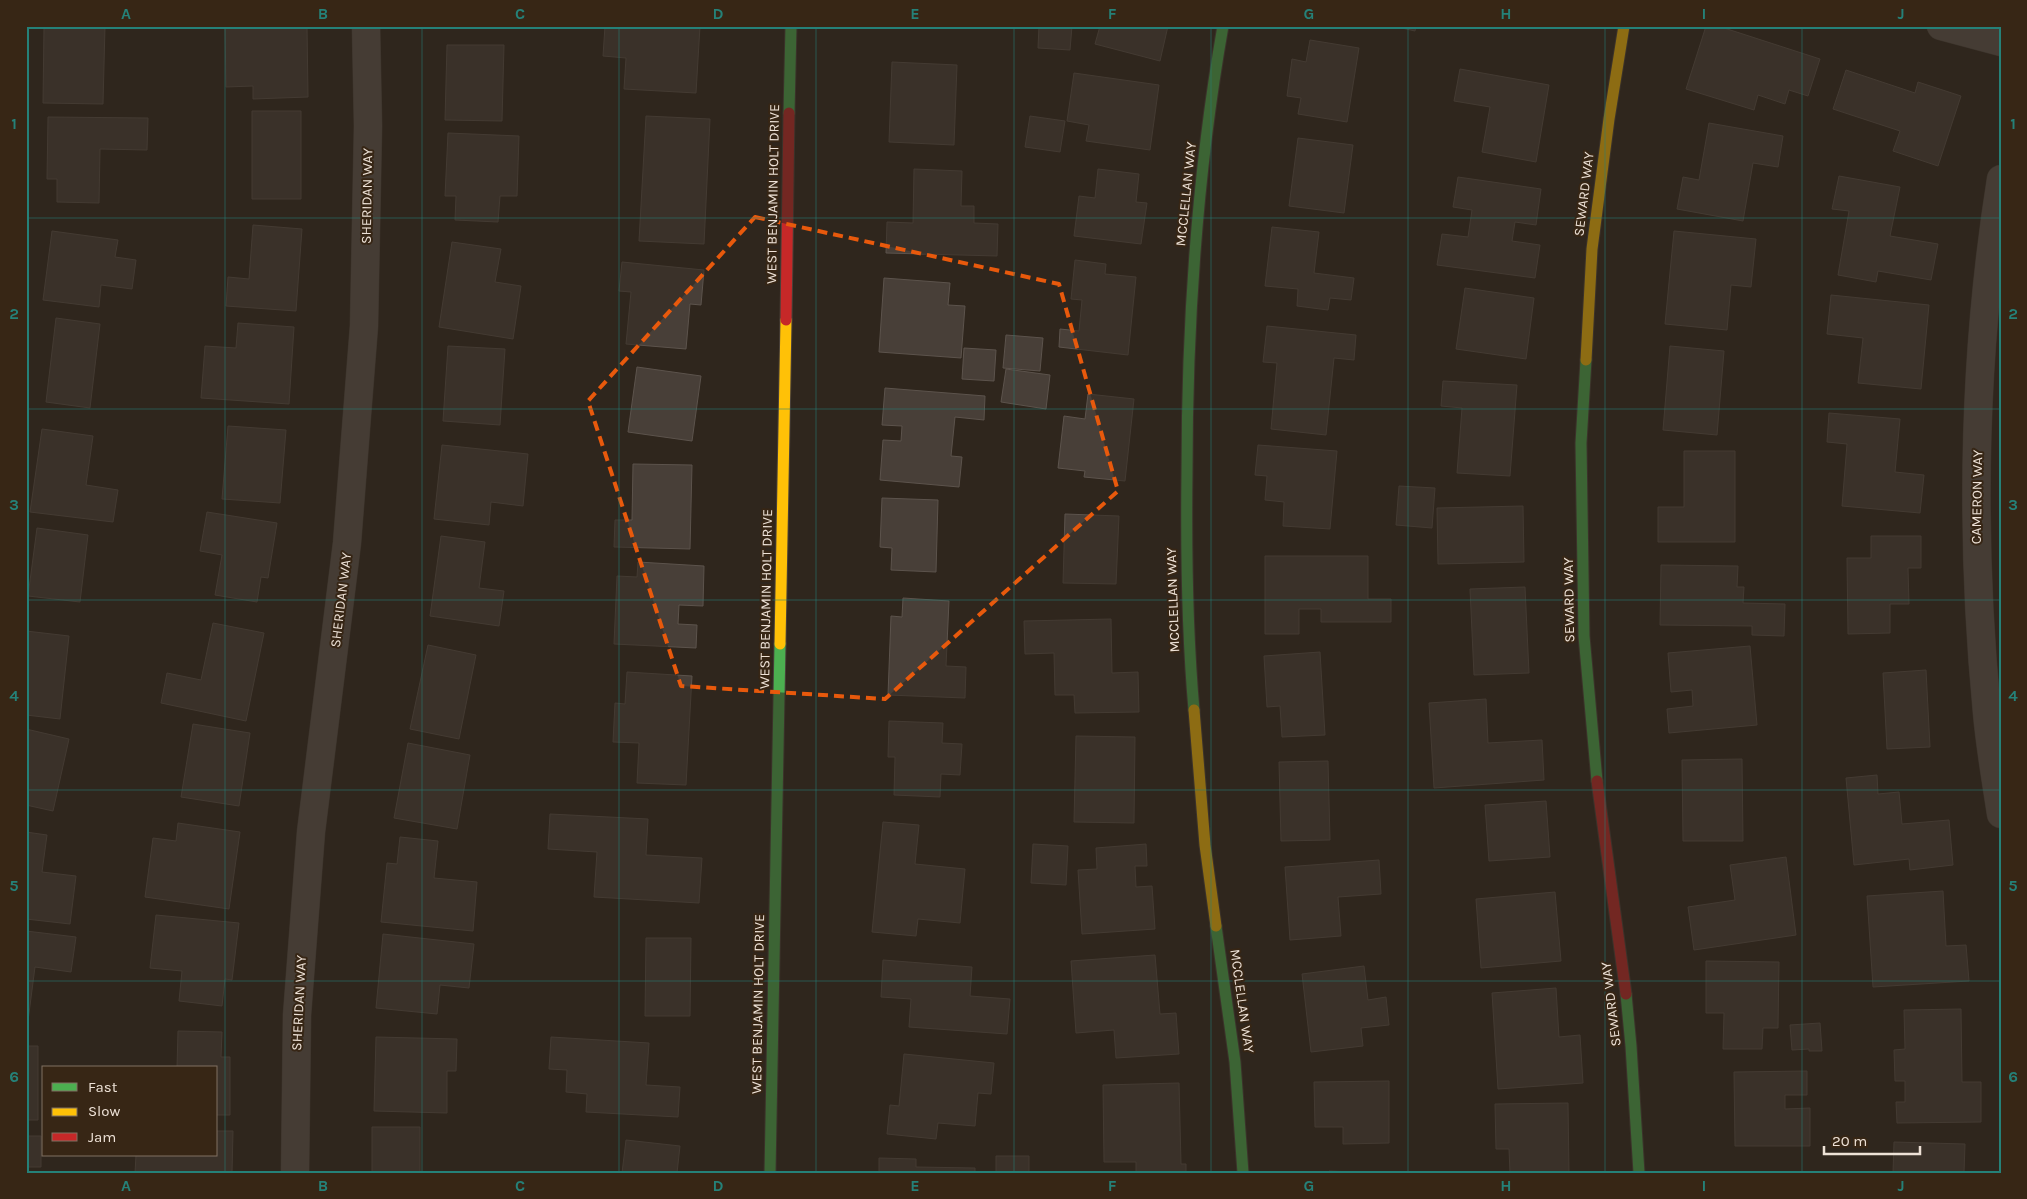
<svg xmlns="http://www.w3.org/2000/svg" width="2027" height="1199" viewBox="0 0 2027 1199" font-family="Karla,sans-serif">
<rect width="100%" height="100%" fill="#2f261d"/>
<path fill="#483f38" stroke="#5c534c" d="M44,26h61l-2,78 -60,-1z
M225,26h82l1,71 -55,2v-13l-27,1z
M605,26h95l-4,67 -72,-4 2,-31 -23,-2z
M1039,26h33l-2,24 -32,-2z
M1100,26h68l-8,35 -65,-17z
M1393,26h23l-1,5z
M1706,26h12l102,33 -12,37 -19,-6 -4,14 -27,-9 -4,15 -68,-21z
M1310,40l49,8 -12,74 -49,-8 3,-16 -14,-2 5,-37 14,3z
M447,45h57l-2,76 -57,-1z
M892,62l65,3 -3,80 -65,-3z
M1460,69l89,16 -13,77 -54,-10 8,-45 -36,-6z
M1846,70l69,23 3,-11 43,14 -23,70 -45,-15 7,-20 -67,-22z
M1074,73l85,12 -9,65 -64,-9 3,-16 -22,-4z
M252,111h49v88h-49z
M646,116l64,3 -6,125 -65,-3z
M1030,116l35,5 -5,31 -35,-5z
M48,117l100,1 -1,32 -47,-1 -1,54 -42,-1v-23h-10z
M1709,123l74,13 -5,31 -25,-4 -10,58 -66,-12 6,-32 16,3z
M448,133l71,3 -2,60h-17l-2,26 -43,-2 1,-24h-11z
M1298,138l55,7 -9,68 -55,-7z
M914,169l48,2 -1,35h13v17l24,1 -1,32 -111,-3 1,-31 26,1z
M1098,169l41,5 -3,28 11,1 -6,41 -67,-8 5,-40 16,2z
M1839,176l61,11 -10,49 48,8 -7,36 -53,-9 -2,11 -38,-7 11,-64 -17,-2z
M1458,177l83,12 -5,36 -21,-3 -3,19 28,4 -5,33 -98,-13 5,-31 26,3 4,-27 -19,-3z
M253,225l49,4 -6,82 -70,-5 2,-29 21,2z
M1272,227l47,5 -5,41 40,5 -3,22 -21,-2 -2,12 -31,-4 1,-17 -33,-3z
M52,231l66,9 -3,17 21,3 -4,29 -31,-4 -2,22 -56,-7z
M1674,231l82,8 -5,48 -20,-2 -4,45 -62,-6z
M452,242l49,7 -6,33 26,4 -8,53 -74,-12z
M1075,260l31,4 -1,10 31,3 -8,78 -69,-8 1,-18 19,2 3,-31 -11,-1z
M622,262l82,8 -3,35 -11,-1 -4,45 -60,-5 5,-52 -12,-1z
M884,278l66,5 -2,22 17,1 -4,52 -82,-6z
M1465,288l69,10 -8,61 -70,-10z
M1831,295l98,10 -8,84 -63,-6 5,-45 -36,-4z
M56,318l44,6 -10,84 -44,-6z
M238,323l56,4 -5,77 -88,-6 4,-52 31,2z
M1267,326l89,9 -2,25 -20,-2 -8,77 -55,-6 6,-66 -14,-1z
M1006,335l37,3 -3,33 -37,-3z
M448,346l57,3 -5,76 -57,-4z
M1670,346l54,5 -7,84 -54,-5z
M964,348l32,2 -2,31 -32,-2z
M637,367l64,9 -9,65 -64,-9z
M1006,369l44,6 -4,34 -45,-7z
M1443,381l74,4 -7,91 -53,-3 5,-65 -21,-2z
M885,388l100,8 -1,24 -29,-3 -4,39 11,1 -3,30 -79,-7 3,-40 18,1 1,-15 -20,-1z
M1088,394l46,5 -9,82 -41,-4 1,-6 -27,-3 6,-52 21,3z
M1829,413l71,6 -5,53 29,3 -4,38 -78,-7 5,-62 -20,-2z
M228,426l58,4 -6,73 -58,-4z
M42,429l51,7 -7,49 32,5 -5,32 -83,-10z
M442,445l86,9 -5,52 -32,-4 -2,23 -55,-6z
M1258,445l79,6 -7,78 -47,-3 1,-24 -19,-2 2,-24 -12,-1z
M1684,451h51v91h-77v-35h26z
M633,464l59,1 -2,84 -76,-2 1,-27h17z
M1399,486l36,2 -3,40 -36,-3z
M882,498l56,2 -2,72 -45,-2 1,-22 -12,-1z
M1523,506l1,56 -86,2 -1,-56z
M207,512l70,11 -9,55 -7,-1 -4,25 -42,-7 7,-40 -22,-4z
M1065,514l54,2 -3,68 -53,-1z
M37,528l51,7 -8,67 -52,-6z
M441,536l44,6 -6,46 25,3 -5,35 -69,-10z
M1871,536h50v32h-13l1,36h-19v29l-42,1 -1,-76h24z
M1265,556h103v43h23v23h-70v-13h-22v25h-34z
M638,562l66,4 -1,40 -24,-1 -1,19 19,1 -1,23 -82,-4 3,-68 20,1z
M1661,565l77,1 -1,21h7l-1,16 42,1 -1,32 -32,-1v-9l-92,-1z
M1525,587l4,86 -55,2 -4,-86z
M903,598l46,3 -3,65 20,1 -1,31 -77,-3 3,-79 11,1z
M1111,619l1,54 26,-1 1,40 -64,1 -1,-18h-19l-1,-42 -29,1 -1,-33z
M213,623l51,10 -18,88 -85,-18 6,-30 34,7z
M26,631l43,5 -9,83 -34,-4z
M428,645l48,10 -17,84 -49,-10z
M1750,646l7,79 -88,8 -2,-24 26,-3 -1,-16 -21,2 -3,-39z
M1320,652l5,83 -43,2 -2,-31 -13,1 -3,-51z
M1926,670l4,77 -43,2 -4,-76z
M627,672l65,4 -6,109 -49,-2 2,-40 -26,-1 2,-39 10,1z
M1486,699l2,44 54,-3 2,40 -110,8 -5,-85z
M889,721l54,2 -1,20 20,1 -2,31 -19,-1 -1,23 -46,-2 1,-38h-7z
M193,724l57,9 -11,73 -58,-9z
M26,729l43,10 -16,72 -27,-6z
M1076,736l59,1 -1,86 -60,-1z
M408,743l62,12 -13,74 -63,-11z
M1742,759l1,82h-60l-1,-81z
M1328,761l2,79 -49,1 -2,-79z
M1877,775l1,19 21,-2 3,32 47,-4 4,45 -43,5 -1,-11 -55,6 -8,-87z
M1546,801l4,56 -61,4 -4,-56z
M550,814l98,5 -2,36 56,3 -3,45 -105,-6 3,-45 -49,-3z
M883,822l36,3 -4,39 50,5 -5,54 -42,-4 -2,17 -44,-4z
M178,823l62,9 -11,77 -84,-12 8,-59 23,3z
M26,832l21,3 -5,37 34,4 -6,48 -44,-5z
M400,837l38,4 -4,37 43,4 -4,49 -92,-9 6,-59 10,1z
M1033,844l35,2 -2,39 -35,-2z
M1146,844l1,22h-12l1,21 16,-1 3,43 -73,5 -4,-64 19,-1 -1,-21z
M1786,857l10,78 -102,15 -6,-43 47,-7 -5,-35z
M1379,860l2,34 -43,3 3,39 -51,4 -5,-73z
M1943,891l3,55 20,-1 3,36 -96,6 -6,-91z
M1555,892l6,69 -80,7 -5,-69z
M156,915l83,8 -7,57 -7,-1 -3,27 -43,-5 3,-30 -32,-3z
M26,931l50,6 -5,35 -36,-5 -7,54h-2z
M383,934l91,10 -5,44 -29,-3 -3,29 -61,-6z
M646,938h45l-1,78h-45z
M1155,955l5,59 16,-1 3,41 -63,4 -2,-28 -38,3 -5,-72z
M883,960l89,7 -2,29 40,3 -3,35 -98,-7 2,-28 -30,-2z
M1706,961l73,1 -1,66h-15l-1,21h-39l1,-36h-18z
M1364,966l4,34 18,-3 3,28 -28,3 2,18 -52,6 -9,-78z
M1556,988l3,49 21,-2 3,48 -85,6 -6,-96z
M1961,1009l1,73h19v40l-84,1 -1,-21h9v-21h-10l-1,-31 11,-1 -1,-39z
M1820,1023l2,28h-13v-2l-17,1 -2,-25z
M178,1031l44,1 -1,25h9v58h-14v-47h-39z
M376,1037l81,2 -1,32h-9v42l-73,-2z
M551,1037l98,6 -3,42 34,2 -2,30 -92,-5 1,-18 -21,-2 1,-22 -18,-1z
M26,1046h12v74h-12z
M904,1054l90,9 -3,31 -13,-1 -3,33 -37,-3 -2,16 -49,-5 3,-29 9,1z
M1807,1071v24h-22v14l25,-1v38h-75l-1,-74z
M1389,1081v62l-46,1v-17h-28l-1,-45z
M1179,1083l2,81h5v9h-50v-11h-32l-1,-77z
M1568,1103l1,70h-59l-1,-24h-13l-1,-45z
M372,1127h48v46h-48z
M216,1131h17l-1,42h-97l1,-18h80z
M26,1136h15v31h-15z
M626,1140l54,6 -3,27h-55z
M1894,1142l71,2 -1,29h-71z
M996,1156h33v17h-33z
M879,1158l37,1v8l59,1v5h-96z
M1329,1171l54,2h-54z
M1711,1172h97v1h-97z"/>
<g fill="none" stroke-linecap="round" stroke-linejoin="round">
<g stroke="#4a413a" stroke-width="29">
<path id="street" d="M1941,26l60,16
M2001,179c-28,176 -31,357 -14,534 3,34 9,68 14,101
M295,1173l2,-158 14,-183 36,-289 17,-217 4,-200 -2,-100"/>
</g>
<g stroke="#4a413a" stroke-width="13">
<path id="fast" d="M789,113l2,-87
M1586,360l-5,83 3,193 13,145
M1194,710c-7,-79 -8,-158 -7,-237 0,-149 10,-300 36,-447
M1216,926l19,136 8,111
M1626,994l5,52 8,127
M770,1173l10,-529"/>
</g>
<g stroke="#4a413a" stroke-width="13">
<path id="slow" d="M1586,360l6,-111 17,-130 15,-93
M780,644l6,-324
M1194,710l11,135 11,81"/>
</g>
<g stroke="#4a413a" stroke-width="13">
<path id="jam" d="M786,320l3,-207
M1597,781l29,213"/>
</g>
<use href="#street" stroke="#5f5851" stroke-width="28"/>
<use href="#fast" stroke="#4caf50" stroke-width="11"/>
<use href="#slow" stroke="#ffc107" stroke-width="11"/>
<use href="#jam" stroke="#c62828" stroke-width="11"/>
</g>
<path d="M0 0H2027V1199H0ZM755,217l304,67 59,207 -233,208 -204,-13 -93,-285z" fill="#2f261d" fill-opacity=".55" fill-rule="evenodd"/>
<path fill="none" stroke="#e8590c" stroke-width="4" stroke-dasharray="10 6" stroke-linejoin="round" d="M755,217l304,67 59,207 -233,208 -204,-13 -93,-285z"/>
<path fill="none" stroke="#258178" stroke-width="1" stroke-opacity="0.55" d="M225,26v1147M422,26v1147M619,26v1147M816,26v1147M1014,26v1147M1211,26v1147M1408,26v1147M1605,26v1147M1802,26v1147M26,218h1975M26,409h1975M26,600h1975M26,790h1975M26,981h1975"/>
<g text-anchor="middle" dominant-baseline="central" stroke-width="4" stroke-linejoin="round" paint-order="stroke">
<g font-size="14" fill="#eee2d7" stroke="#372615">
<text transform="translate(773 194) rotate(-89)">WEST BENJAMIN HOLT DRIVE</text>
<text transform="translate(1186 194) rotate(-84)">MCCLELLAN WAY</text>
<text transform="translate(1584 194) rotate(-83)">SEWARD WAY</text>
<text transform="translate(367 196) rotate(-89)">SHERIDAN WAY</text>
<text transform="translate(1977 497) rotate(-89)">CAMERON WAY</text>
<text transform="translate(766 599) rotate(-89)">WEST BENJAMIN HOLT DRIVE</text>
<text transform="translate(341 600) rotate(-83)">SHERIDAN WAY</text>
<text transform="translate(1173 600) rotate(-92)">MCCLELLAN WAY</text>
<text transform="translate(1569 600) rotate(-91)">SEWARD WAY</text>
<text transform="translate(1242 1001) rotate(82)">MCCLELLAN WAY</text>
<text transform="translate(299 1003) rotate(-87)">SHERIDAN WAY</text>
<text transform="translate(758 1004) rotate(-89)">WEST BENJAMIN HOLT DRIVE</text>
<text transform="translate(1611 1004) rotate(-97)">SEWARD WAY</text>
</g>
</g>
<rect width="2027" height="1199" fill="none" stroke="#372615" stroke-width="55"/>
<rect x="42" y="1066" width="175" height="90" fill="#372615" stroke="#807163"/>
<rect x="52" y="1083" width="25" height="8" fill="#4caf50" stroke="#807163"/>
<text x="88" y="1092" font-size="15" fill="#eee2d7">Fast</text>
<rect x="52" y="1108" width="25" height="8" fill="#ffc107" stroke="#807163"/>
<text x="88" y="1116" font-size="15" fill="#eee2d7">Slow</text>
<rect x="52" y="1133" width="25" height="8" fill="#c62828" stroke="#807163"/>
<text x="88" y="1142" font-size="15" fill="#eee2d7">Jam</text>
<path d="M1824 1146v8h96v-8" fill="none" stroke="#eee2d7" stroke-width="2.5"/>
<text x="1832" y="1146" font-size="15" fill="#eee2d7" stroke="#372615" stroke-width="4" paint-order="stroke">20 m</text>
<rect x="28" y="28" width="1972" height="1144" fill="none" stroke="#258178" stroke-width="2"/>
<g font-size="16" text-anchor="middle" font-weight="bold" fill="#258178">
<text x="126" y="19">A</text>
<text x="323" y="19">B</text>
<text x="520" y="19">C</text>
<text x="718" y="19">D</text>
<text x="915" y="19">E</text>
<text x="1112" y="19">F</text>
<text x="1309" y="19">G</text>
<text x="1506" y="19">H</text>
<text x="1704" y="19">I</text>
<text x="1901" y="19">J</text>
<text x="14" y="129">1</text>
<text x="2013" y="129">1</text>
<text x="14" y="319">2</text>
<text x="2013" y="319">2</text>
<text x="14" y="510">3</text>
<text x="2013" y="510">3</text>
<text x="14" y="701">4</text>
<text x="2013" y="701">4</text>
<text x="14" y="891">5</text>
<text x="2013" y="891">5</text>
<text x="14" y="1082">6</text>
<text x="2013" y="1082">6</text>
<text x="126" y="1191">A</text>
<text x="323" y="1191">B</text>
<text x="520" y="1191">C</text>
<text x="718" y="1191">D</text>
<text x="915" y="1191">E</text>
<text x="1112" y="1191">F</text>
<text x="1309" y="1191">G</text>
<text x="1506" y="1191">H</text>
<text x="1704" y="1191">I</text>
<text x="1901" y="1191">J</text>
</g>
</svg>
